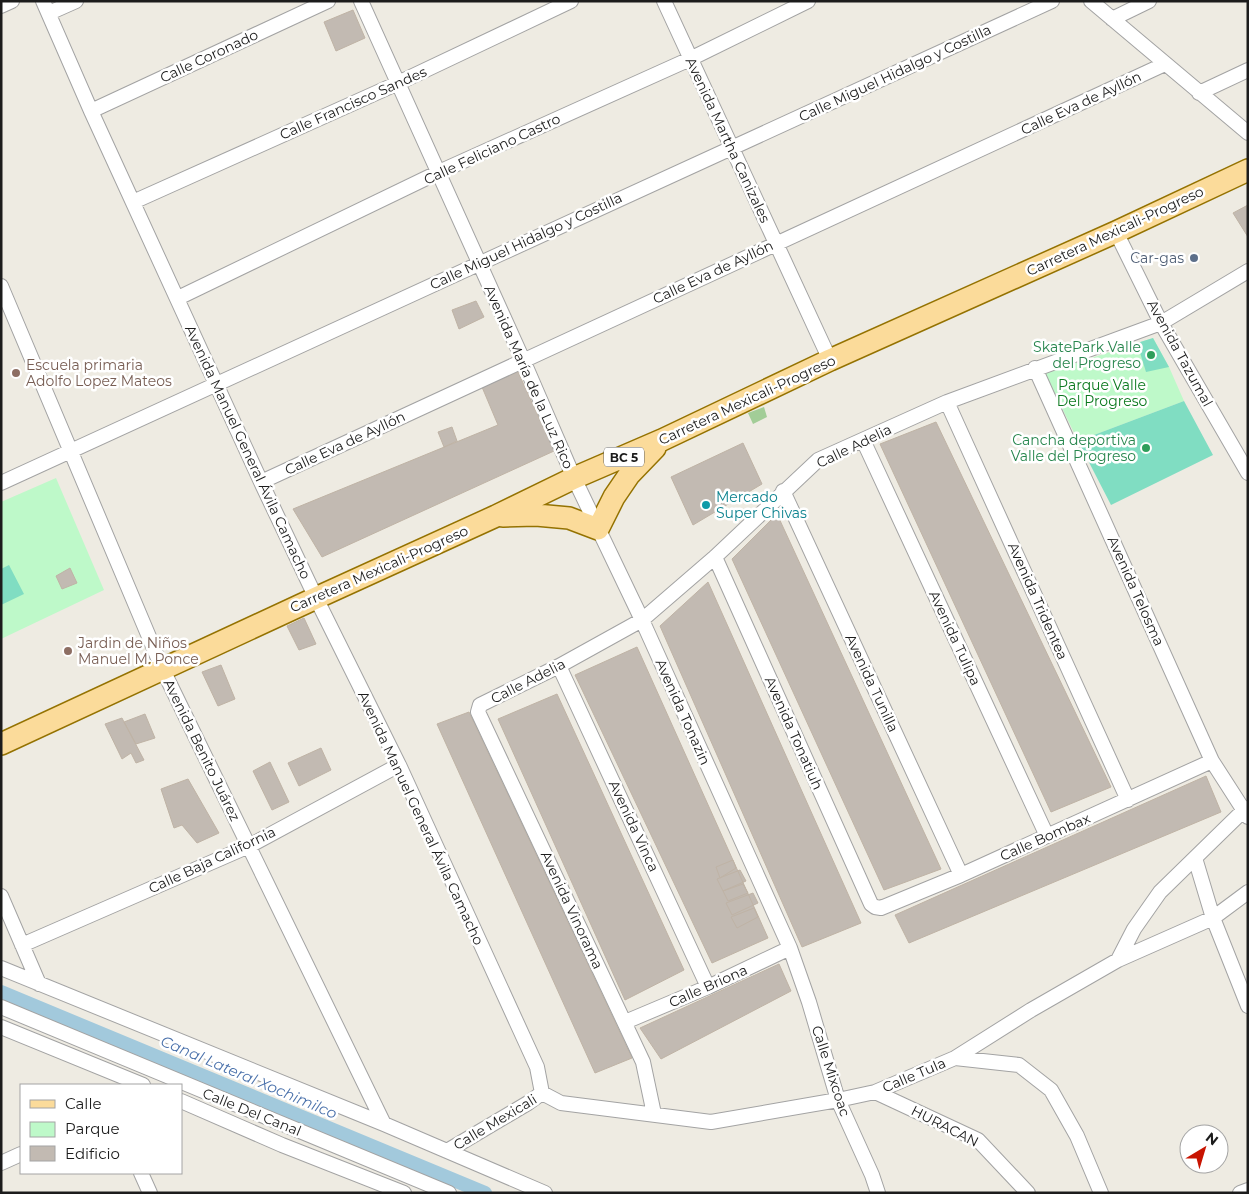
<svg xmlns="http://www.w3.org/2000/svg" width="1249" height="1194" viewBox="0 0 1249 1194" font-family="Montserrat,sans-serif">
<rect width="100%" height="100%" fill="#eeebe2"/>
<path fill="#a2cd97" d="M764,407l3,10 -14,7 -5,-11z"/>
<path fill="#bef9c9" d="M1153,338l16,29 15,34 -106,40 -33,-68z
M56,478l48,112 -103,49v-137z"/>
<path fill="#80ddc2" d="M1153,338l16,29 -23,5 -9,-29z
M1184,401l29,54 -102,50 -33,-64z
M9,565l15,29 -23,11v-36z"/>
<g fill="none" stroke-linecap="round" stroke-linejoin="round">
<path stroke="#a2c9dc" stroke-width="14" d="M1,992l484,201"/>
</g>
<path fill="#c2bab2" stroke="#bfb3a5" d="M353,10l12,28 -29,13 -12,-29z
M1248,205v32l-15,-24z
M476,301l8,16 -25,12 -7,-19z
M518,372l36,79 -232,106 -29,-48 205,-84 -16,-38z
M936,422l175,365 -60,25 -171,-368z
M452,427l5,14 -13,6 -6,-15z
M743,443l19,41 -69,41 -22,-48z
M777,514l164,355 -57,21 -152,-331z
M70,568l7,15 -15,6 -6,-13z
M708,582l153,341 -59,24 -142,-321z
M304,618l12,26 -17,6 -12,-24z
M637,647l131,291 -56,25 -137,-288z
M221,665l14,34 -17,7 -16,-34z
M557,694l127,276 -59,30 -127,-281z
M469,712l163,346 -37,15 -158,-349z
M145,714l10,24 -19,6 -12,-22z
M122,718l2,4 20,38 -8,3 -5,-10 -9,6 -17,-35z
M321,748l10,22 -32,16 -11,-23z
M270,762l19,40 -17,8 -19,-39z
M1206,776l15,36 -312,131 -14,-28z
M188,779l31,54 -22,10 -15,-18 -8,3 -13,-39z
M733,860l3,8 -16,10 -4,-11z
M740,870l6,11 -23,10 -6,-12z
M743,884l5,9 -20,8 -5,-10z
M753,893l5,10 -26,12 -6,-12z
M754,908l4,9 -21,11 -6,-11z
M779,964l12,27 -130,68 -21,-31z"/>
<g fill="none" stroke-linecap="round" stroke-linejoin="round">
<g stroke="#a3a3a3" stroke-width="16">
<path id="street" d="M43,1l48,110 170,371 55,116 83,167 138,302 5,26
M361,1l162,359 51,118 68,142 148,328 19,54 29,98 34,75 6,18
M664,1l166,359
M1091,1l157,132
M1,6l11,-5
M49,13l27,-12
M1112,19l37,-18
M1199,93l49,-23
M91,111l237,-110
M133,202l263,-118 175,-83
M1116,232l45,91 87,150
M1,286l162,384 221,454
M178,298l261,-126 251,-113 118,-58
M1035,368l177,393 36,56
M947,402l181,398
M863,440l184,396
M261,482l904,-418
M1,483l1051,-482
M783,491l178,384
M715,557l156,347 4,3 6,1 80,-33 251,-114
M559,666l149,321
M1195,858l18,60 35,88
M1,896l38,88
M22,945l227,-99 150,-81
M1118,960l16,-31 26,-37 83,-81 5,-3
M1,968l383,156 161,69
M1,1007l448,186
M625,1022l83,-35 82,-39
M1,1027l142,58
M955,1058l64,7 32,25 26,46 24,57
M875,1092l103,48 50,53
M542,1093l19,10 150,19 127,-22 37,-8 80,-34 76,-48 87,-50 95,-42 35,-26
M181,1101l101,44 122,48
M654,1114l-11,-52 -165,-350 2,-7 79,-39 83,-46 73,-63 103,-97 129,-58 214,-79 87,-52
M447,1151l81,-48 14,-10
M1,1163l20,-9
M141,1173l9,20
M1240,1193l8,-3"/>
</g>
<g stroke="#947201" stroke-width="24">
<path id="primary" d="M503,516l33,-1 33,3 29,11 16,-32 15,-22 26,-27
M1,744l315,-146 180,-82 78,-38 88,-38 168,-80 286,-128 132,-62"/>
</g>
<use href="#street" stroke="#fff" stroke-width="14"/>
<use href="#primary" stroke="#fbdb9a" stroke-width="21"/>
</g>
<circle fill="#5c6f8a" stroke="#fff" stroke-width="2" cx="1194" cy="258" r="5"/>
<g fill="#2e9e5b" stroke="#fff" stroke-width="2">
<circle cx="1151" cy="355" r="5"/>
<circle cx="1146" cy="448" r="5"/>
</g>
<g fill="#8d6e63" stroke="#fff" stroke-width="2">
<circle cx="16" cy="373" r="5"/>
<circle cx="68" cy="651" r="5"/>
</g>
<circle fill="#0f9aa8" stroke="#fff" stroke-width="2" cx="706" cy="505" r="5"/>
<g text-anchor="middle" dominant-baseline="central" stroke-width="5" stroke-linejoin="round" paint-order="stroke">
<rect fill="#fff" stroke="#606060" stroke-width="1" x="604" y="447.5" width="40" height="19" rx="4"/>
<g font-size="12" font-weight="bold" fill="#1c1c1c">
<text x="624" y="457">BC 5</text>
</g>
<g font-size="14" fill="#1c1c1c" stroke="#fff">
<text transform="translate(209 56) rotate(-25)">Calle Coronado</text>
<text transform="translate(895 73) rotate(-25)">Calle Miguel Hidalgo y Costilla</text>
<text transform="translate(353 103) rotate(-24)">Calle Francisco Sandes</text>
<text transform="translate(1081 103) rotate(-25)">Calle Eva de Ayllón</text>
<text transform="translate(728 140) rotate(65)">Avenida Martha Canizales</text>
<text transform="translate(492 149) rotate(-25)">Calle Feliciano Castro</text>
<text transform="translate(1115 231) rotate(-25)">Carretera Mexicali-Progreso</text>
<text transform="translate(526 241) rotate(-25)">Calle Miguel Hidalgo y Costilla</text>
<text transform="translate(713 272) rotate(-25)">Calle Eva de Ayllón</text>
<text transform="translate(1180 353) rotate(61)">Avenida Tazumal</text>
<text transform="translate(529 377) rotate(66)">Avenida María de la Luz Rico</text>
<text transform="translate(747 400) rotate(-25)">Carretera Mexicali-Progreso</text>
<text transform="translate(345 443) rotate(-25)">Calle Eva de Ayllón</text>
<text transform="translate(854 446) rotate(-26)">Calle Adelia</text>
<text transform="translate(248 452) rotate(65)">Avenida Manuel General Ávila Camacho</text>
<text transform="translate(379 569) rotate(-24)">Carretera Mexicali-Progreso</text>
<text transform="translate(1136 591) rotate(66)">Avenida Telosma</text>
<text transform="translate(1038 601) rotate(66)">Avenida Tridentea</text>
<text transform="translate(955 638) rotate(65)">Avenida Tulipa</text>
<text transform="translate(528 681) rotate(-27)">Calle Adelia</text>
<text transform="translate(872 683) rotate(65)">Avenida Tunilla</text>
<text transform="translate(683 712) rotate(66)">Avenida Tonazin</text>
<text transform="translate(794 733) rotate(66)">Avenida Tonatiuh</text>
<text transform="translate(202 750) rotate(64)">Avenida Benito Juárez</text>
<text transform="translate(421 818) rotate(65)">Avenida Manuel General Ávila Camacho</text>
<text transform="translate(634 826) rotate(65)">Avenida Vinca</text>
<text transform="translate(1045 837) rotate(-24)">Calle Bombax</text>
<text transform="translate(212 860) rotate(-25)">Calle Baja California</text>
<text transform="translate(572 910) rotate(65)">Avenida Vinorama</text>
<text transform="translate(708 986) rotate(-24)">Calle Briona</text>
<text transform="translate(831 1071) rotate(72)">Calle Mixcoac</text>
<text transform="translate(914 1075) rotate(-23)">Calle Tula</text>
<text transform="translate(252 1112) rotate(22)">Calle Del Canal</text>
<text transform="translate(495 1122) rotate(-31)">Calle Mexicali</text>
<text transform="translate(945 1126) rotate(27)">HURACAN</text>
</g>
<g font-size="14" fill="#4e5e75" stroke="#fff" text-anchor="end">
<text x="1184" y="258">Car-gas</text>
</g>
<g font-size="14" fill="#27864d" stroke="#fff" text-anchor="end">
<text x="1141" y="347">SkatePark Valle<tspan x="1141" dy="16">del Progreso</tspan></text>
<text x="1136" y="440">Cancha deportiva<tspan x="1136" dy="16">Valle del Progreso</tspan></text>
</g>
<g font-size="14" fill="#785e54" stroke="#fff" text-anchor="start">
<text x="26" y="365">Escuela primaria<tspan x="26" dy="16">Adolfo Lopez Mateos</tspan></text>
<text x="78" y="643">Jardin de Niños<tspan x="78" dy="16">Manuel M. Ponce</tspan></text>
</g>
<g font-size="14" fill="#0c791f" stroke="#fff">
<text x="1102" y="385">Parque Valle<tspan x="1102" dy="16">Del Progreso</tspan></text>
</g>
<g font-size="14" fill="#0d838f" stroke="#fff" text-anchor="start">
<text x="716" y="497">Mercado<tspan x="716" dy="16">Super Chivas</tspan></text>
</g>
<g font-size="15" font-style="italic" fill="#4a71ab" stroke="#fff">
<text transform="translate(249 1077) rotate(23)">Canal Lateral Xochimilco</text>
</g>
</g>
<rect width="1249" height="1194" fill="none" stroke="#1c1c1c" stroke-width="5"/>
<rect x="20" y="1084" width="162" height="90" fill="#ffffff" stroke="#a4a4a4"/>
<rect x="30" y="1100" width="25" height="8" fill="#fbdb9a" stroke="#a4a4a4"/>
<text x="65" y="1109" font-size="15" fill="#1c1c1c">Calle</text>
<rect x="30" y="1122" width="25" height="15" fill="#bef9c9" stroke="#a4a4a4"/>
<text x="65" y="1134" font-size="15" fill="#1c1c1c">Parque</text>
<rect x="30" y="1146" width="25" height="15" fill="#c2bab2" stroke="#a4a4a4"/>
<text x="65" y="1159" font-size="15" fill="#1c1c1c">Edificio</text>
<g transform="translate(1204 1149) rotate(38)"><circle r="24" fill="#ffffff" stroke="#a4a4a4"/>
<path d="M0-4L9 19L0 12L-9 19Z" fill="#c81401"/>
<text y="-8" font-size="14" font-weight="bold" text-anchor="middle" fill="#1c1c1c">N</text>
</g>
</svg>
